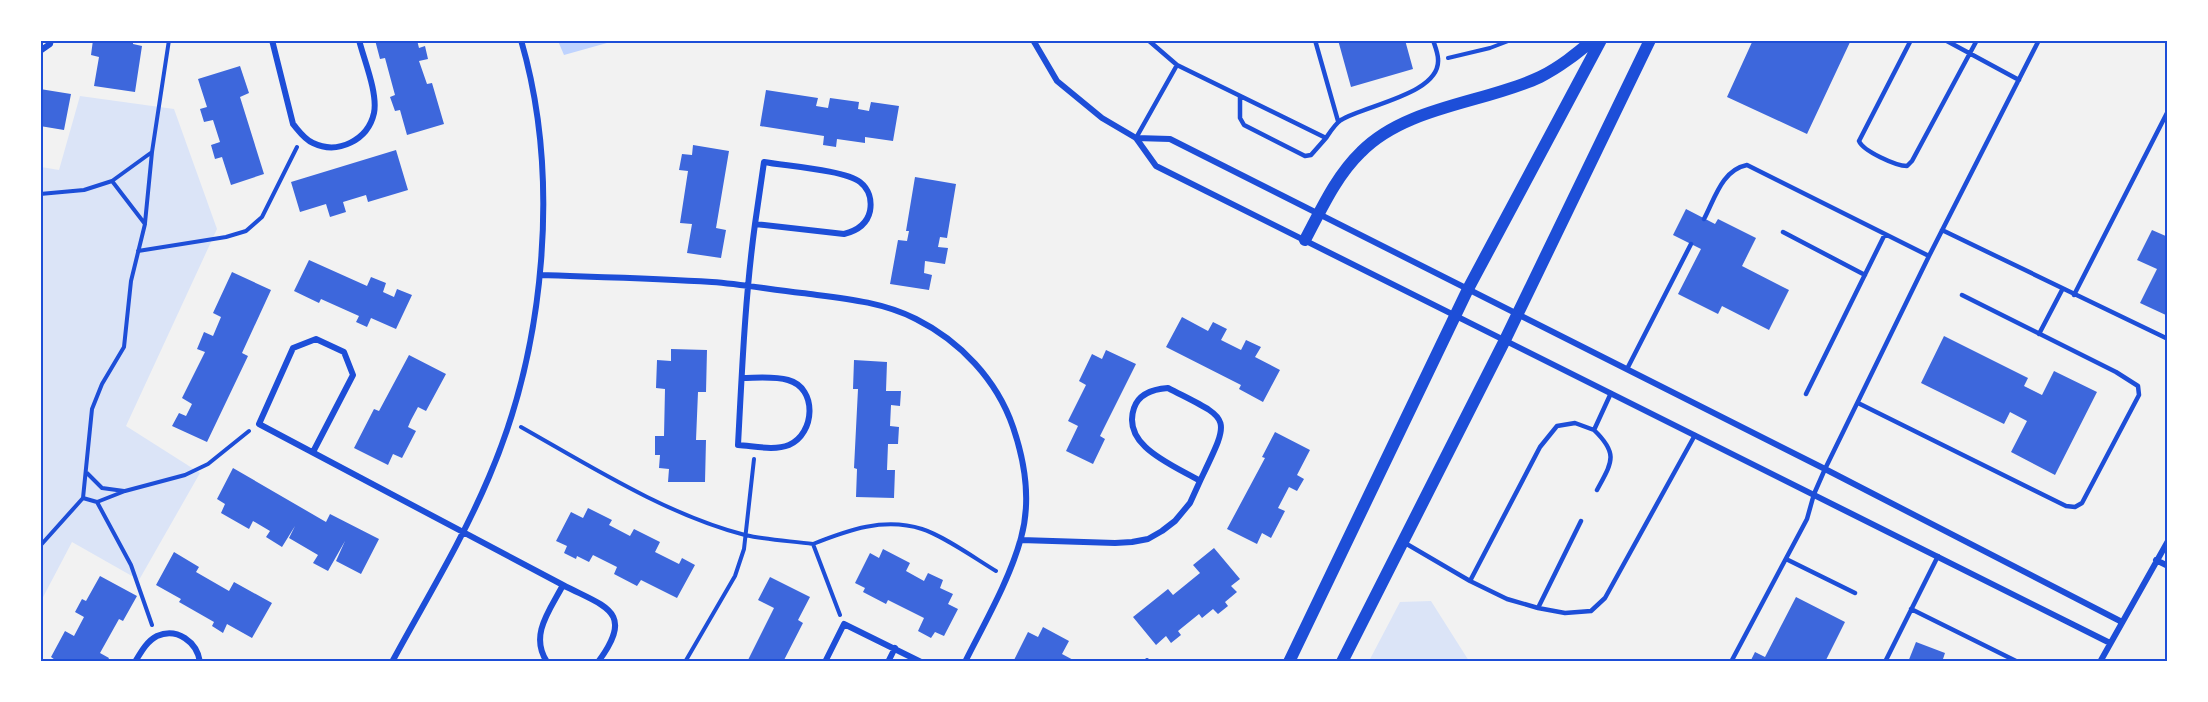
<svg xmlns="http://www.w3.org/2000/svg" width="2208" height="702" viewBox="0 0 2208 702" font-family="'DM Sans',sans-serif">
<rect width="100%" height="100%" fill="#f2f2f2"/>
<path fill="#dbe4f7" d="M80,96l94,13 43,120 -91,197 74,47 -61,107 -67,-38 -31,59v-434l18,3z
M1431,601l38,60h-100l31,-59z"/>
<path fill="#bfd3fe" d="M558,41h56l-50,14z"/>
<path fill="#3d67dc" d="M93,40h40v4l9,2 -7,46 -41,-6 5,-29 -8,-2z
M375,40h42l2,8 6,-2 3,13 -9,2 8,23 5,-1 12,41 -37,11 -7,-25 -5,1 -5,-14 5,-2 -3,-11 -7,-26 -5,1z
M1338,40h67l8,29 -62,18z
M1753,40h98l-44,94 -80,-37z
M240,66l9,27 -9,4 24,77 -33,11 -9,-28 -7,2 -4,-14 9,-3 -7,-22 -9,2 -4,-13 7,-2 -9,-28z
M40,89l31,5 -7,36 -24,-4z
M766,90l52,8 -2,8 12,2 2,-10 29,4 -1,7 11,2 2,-9 28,4 -6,35 -28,-4v6l-28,-4 -1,8 -13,-2 1,-9 -64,-10z
M693,145l36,6 -13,77 10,2 -5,28 -34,-5 5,-29 -12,-1 8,-52 -9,-1 3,-16 10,1z
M396,150l12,40 -40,12 -2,-7 -23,7 3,10 -16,5 -4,-13 -26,8 -9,-30z
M915,177l41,7 -9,54 -7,-1 -2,10 10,1 -3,16 -20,-3 -1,12 8,2 -3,15 -39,-6 8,-44 9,1 2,-10h-3z
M1686,209l29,15 3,-5 38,19 -14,28 47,24 -20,40 -47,-24 -4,8 -40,-20 23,-45 -28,-14z
M2152,230l16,7v79l-28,-13 17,-34 -20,-9z
M309,260l58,26 4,-9 15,6 -3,9 11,5 3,-8 15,6 -16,34 -25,-11 -4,9 -11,-5 3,-6 -38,-17 -2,4 -25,-12z
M232,272l39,18 -29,63 6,3 -41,86 -35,-16 7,-13 7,3 6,-12 -10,-6 23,-46 -8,-3 7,-17 9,4 8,-19 -8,-4z
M1182,317l26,14 5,-9 14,7 -6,11 20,10 5,-10 15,7 -6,10 25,13 -17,32 -24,-13 2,-4 -75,-38z
M1944,336l84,42 -4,8 18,9 12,-24 43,21 -42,83 -44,-23 16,-31 -17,-9 -6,12 -83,-41z
M671,349l36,1 -1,42h-8l-2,48h10l-1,42h-37l1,-13 -10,-1 1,-13h-5v-19h9l1,-47 -9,-1 1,-28 14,1z
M1106,350l30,14 -36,72 5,3 -12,25 -27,-13 12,-25 -10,-5 18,-36 -7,-4 13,-27 10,5z
M409,355l37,19 -20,37 -8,-4 -7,13 -3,7 8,4 -14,27 -9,-4 -5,11 -34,-17 20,-39 5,2z
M854,360l33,2 -1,29h15l-1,15 -9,-1 -1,21 9,1 -1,17h-10l-1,26h8l-1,28 -38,-1 1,-28 -3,-1 4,-79h-5z
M1275,432l35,18 -13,25 7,4 -7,12 -8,-4 -11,21 7,3 -14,27 -9,-5 -5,11 -30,-15 38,-71 -3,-1z
M233,468l93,54 4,-8 49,25 -18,35 -25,-13 9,-20 -17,30 -15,-8 5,-8 -29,-17 6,-12 -13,21 -16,-10 4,-6 -17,-10 -4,8 -28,-16 4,-9 -8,-5z
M588,508l24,12 -3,5 21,11 4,-7 26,13 -5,10 24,12 3,-6 13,7 -18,33 -36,-18 -4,6 -23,-12 3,-7 -24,-12 -4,7 -12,-6 -1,3 -12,-6 3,-7 -11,-5 15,-29 12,6z
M1214,548l26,31 -9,7 6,6 -12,10 3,4 -10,8 -5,-5 -11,9 -3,-4 -21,17 3,4 -10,8 -5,-7 -10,9 -23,-28 35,-28 5,6 27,-22 -7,-8z
M883,549l27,14 -4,8 18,10 4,-8 15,7 -3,8 13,6 -5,10 10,5 -14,27 -9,-4 -4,6 -13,-7 6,-13 -36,-18 -2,4 -23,-12 2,-4 -10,-5 15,-30 9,5z
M174,552l25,15 -3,5 33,19 5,-9 38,21 -20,35 -25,-14 -4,9 -11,-7 2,-4 -35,-20 2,-3 -25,-14z
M100,576l37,20 -14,25 -4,-2 -19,34 9,5 -2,4h-49l-7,-5 14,-26 9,5 10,-19 -9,-5 7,-13 4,2z
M770,577l40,20 -12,23 5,3 -20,39h-36l27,-54 -16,-8z
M1796,597l49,25 -20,40h-75l5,-10 10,5z
M1043,627l26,14 -7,13 15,8h-64l15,-30 10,5z
M1916,642l29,11 -3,9h-34z"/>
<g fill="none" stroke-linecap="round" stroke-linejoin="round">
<path stroke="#1d4ed8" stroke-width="4" d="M1448,58l42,-10 21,-8
M112,181l40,-29
M40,194l44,-4 28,-9 33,43 -14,57 -7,66 -22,37 -10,25 -9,89 -43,48
M145,223l7,-71 17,-112
M138,251l88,-14 20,-6 16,-14 35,-70
M521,427c69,39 146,88 224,108 22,5 46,6 68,9l27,71
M87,473l15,15 22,3
M83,498l14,4 34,63 21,60
M97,502l28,-11 60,-16 23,-11 41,-33
M813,544c35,-14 71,-27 109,-15 22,7 54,30 74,42
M685,662l50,-86 9,-27 10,-90
M1147,662v-2"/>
<path stroke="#1d4ed8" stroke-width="4.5" d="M1148,40l29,25 149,73c4,-6 9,-14 15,-18 24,-15 100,-26 97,-61 0,-6 -3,-13 -5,-19
M1315,40l23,81
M1911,40l-52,101c4,10 37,25 48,25l5,-5 65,-121
M1945,40l74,40
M1240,97v21l4,7 61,31 6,-1 15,-17
M1136,138l41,-73
M1704,219c11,-21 18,-49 43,-54l182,91
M1942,230l226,109
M1783,232l82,43
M2074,295l94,-184
M2039,334l23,-44
M1627,369l64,-125
M1806,394l79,-160
M1858,403l208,103 9,1 7,-4 57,-108 -1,-9 -22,-14 -154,-77
M1594,430c25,24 18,32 3,60
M1405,543l65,38 37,18 31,9 27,5 26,-2 14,-13 90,-163
M1786,559l69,34
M1470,581l70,-134 17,-21 18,-3 19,7 17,-37
M1538,608l43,-87
M1911,609l107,53
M1731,662l76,-143 7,-25 11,-25 104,-213 110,-216
M1885,662l53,-106"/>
<path stroke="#1d4ed8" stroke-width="6" d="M272,40l21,84c6,7 11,15 20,19 25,12 55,-3 61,-30 4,-20 -10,-53 -15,-73
M1033,40l24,41 45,37 34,20 20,28 954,477
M40,51l10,-7 1,-4
M1136,138l34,1 655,330 297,153
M764,162c21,4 81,8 96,20 9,7 12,18 10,29 -3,14 -14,20 -26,23l-89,-10z
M540,275c57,2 115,3 172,7 30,2 60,8 90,11 38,5 79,8 114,26 44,22 81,61 97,108 12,35 18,75 8,111 -11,41 -37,86 -56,124
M742,378c14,0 32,-2 46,2 30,8 27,54 1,65 -15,6 -35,1 -51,0 4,-74 7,-148 17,-221
M1168,388c64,33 64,26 32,93 -27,-16 -79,-35 -66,-73 5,-15 20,-19 34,-20z
M313,452l40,-77 -9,-23 -28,-13 -23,9 -34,76 304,161
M1021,540l94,3 17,-1 16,-3 14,-8 13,-10 15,-18 10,-22
M2156,560l12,6
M135,662c6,-10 12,-21 22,-26 20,-9 40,6 43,26
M392,662c33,-61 70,-121 97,-185 56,-130 72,-300 32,-437
M547,662c-18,-27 3,-52 16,-77 42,22 73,26 35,77
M825,662l19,-38 77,38
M888,662l7,-14
M2100,662l68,-121"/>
<path stroke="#1d4ed8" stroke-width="12" d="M1305,240c16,-30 31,-64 56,-88 45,-46 124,-49 179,-75 20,-10 36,-23 53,-37
M1289,662l179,-373 133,-249
M1342,662l163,-322 145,-300"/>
</g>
<rect width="2208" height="702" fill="none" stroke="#ffffff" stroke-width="84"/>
<rect x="42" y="42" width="2124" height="618" fill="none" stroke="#1d4ed8" stroke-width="2"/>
</svg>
